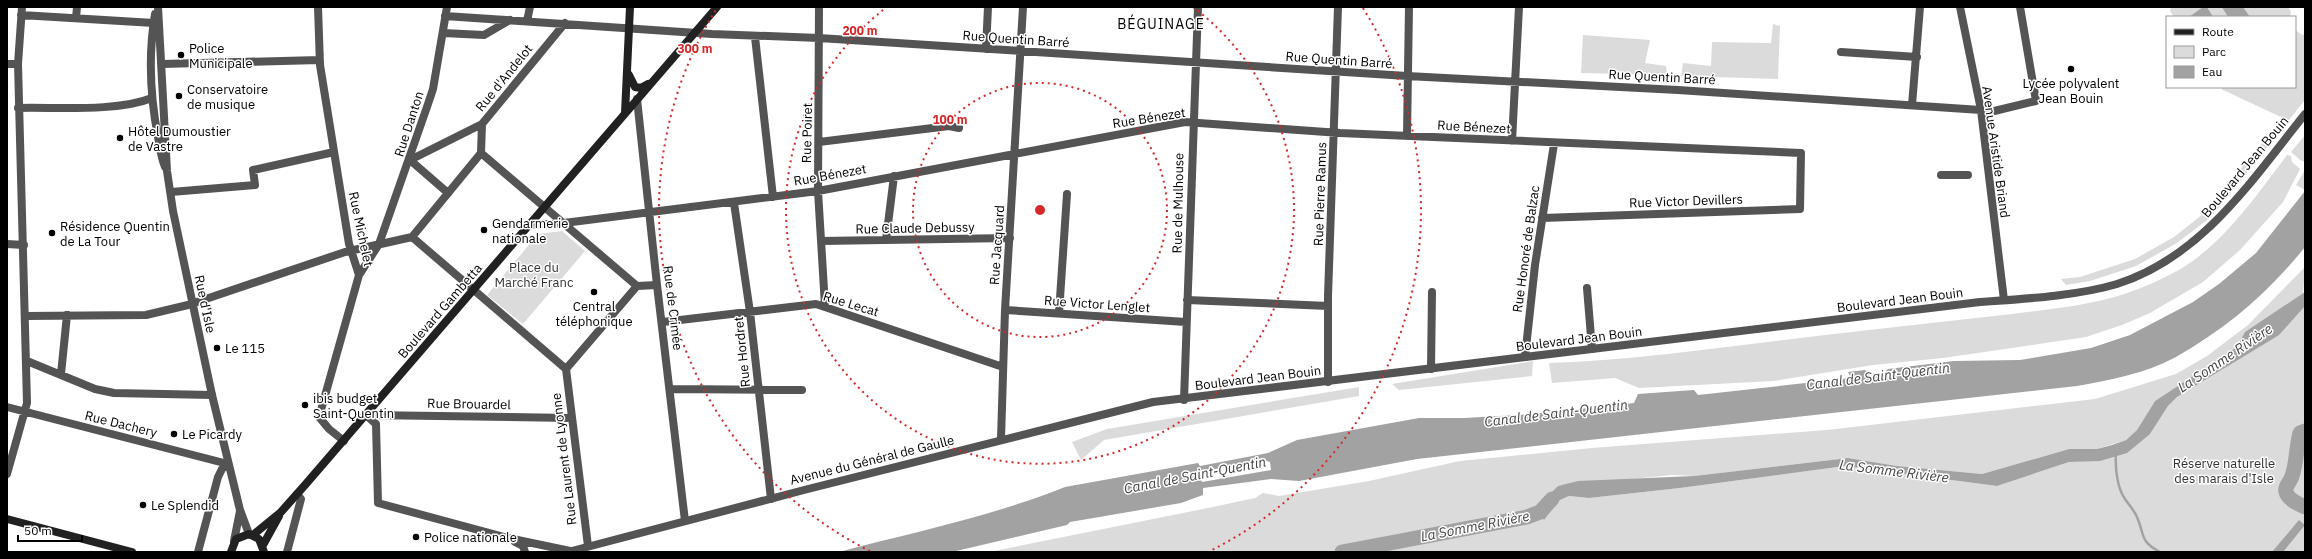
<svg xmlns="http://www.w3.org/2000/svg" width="2312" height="559" viewBox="0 0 2312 559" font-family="'IBM Plex Sans',sans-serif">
<rect width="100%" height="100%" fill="#fff"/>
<path fill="#dbdbdb" d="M2171,7h117l3,5 -1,5h-116l-4,-6z
M1773,24l7,2 -2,53 -97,-3 2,-13 28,3 1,-24 59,1z
M2295,30l7,5 3,-1v66l-94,117 -34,26 -41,23 -46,15 -24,4 -5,-6 19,-2 55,-18 39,-22 29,-23 80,-96 -62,-29 4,-2h70z
M1583,35l67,5 -5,23 21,3 1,9 -86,-2z
M2305,135v27l-5,-2 -9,-8z
M2287,155l4,1 1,6 8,7 -17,33 -43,48 -37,32 -53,31 -28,12 -36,12 -143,21 -70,7 -99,16 -135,7 -24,-10 -63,5 -3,-20c105,-4 208,-21 311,-32 51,-6 101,-11 152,-17 64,-8 106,-11 165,-43 46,-26 79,-75 110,-116z
M2305,170v20l-9,-5z
M562,231l23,20 -62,73 -36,-29 51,-61z
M2305,267l-2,28 -64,46 -2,6 -82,54 -18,29 -11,10 -29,9h-28l-87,25 -85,-8 -49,-8 -154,18 -21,-1 -115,11 -24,23 20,-2 4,-6 11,-5 20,2 91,-10 165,-22 152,20 72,-24 14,-1 67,-27 18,-28 9,-9 45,-27 83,-64v246h-1316l219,-44 47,-10 8,-5 16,3 90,-15 91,-20 132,-13 235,-18 268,-31 81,-25 31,-18 41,-31z
M1533,361l-1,15 -133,14 -7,-6z
M1359,387v9l-255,44 -23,20 -9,-18 35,-13z"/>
<path fill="#a2a2a2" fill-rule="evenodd" d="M2203,7h4l6,10h-24z
M2222,7h21l7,10h-22z
M2305,191v56c-37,46 -78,81 -129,110 -29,16 -66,23 -99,29l-660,73 -118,22 -28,-2 -68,9v7l-22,8 -111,19 -3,3 -115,27h-113c75,-20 154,-36 226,-65l133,-24 2,3 68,-13 29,-13 122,-22h45l70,-4 100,-11 4,-9 56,-4 4,5 153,-17 -3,-6 17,-2 5,3h14l4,-4 66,-8 66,-1 71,-12 39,-13 63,-33 26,-18 37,-31zM1264,460l6,2 1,8 -69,12 -3,-10z
M2305,292v14l-26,29 -102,62 -9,9 -18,28 -23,19 -27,8 -31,1 -72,24 -152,-20 -165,22 -91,10 -20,-2 -11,5 -14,19 -10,-11 24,-23 20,-5 116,-5 154,-18 49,8 85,8 87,-25h28l15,-4 14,-5 11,-10 18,-29 82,-54 8,-15z
M2299,520l6,5 -22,27h-11z"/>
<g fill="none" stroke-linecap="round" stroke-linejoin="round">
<path stroke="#a2a2a2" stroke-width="2.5" d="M2116,453c-1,14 1,35 9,46 4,6 9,11 12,18 8,18 2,24 23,35"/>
<path stroke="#a2a2a2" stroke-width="15" d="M2305,431l-5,2c-4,14 -3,29 -8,43 -1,5 -8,11 -6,16 2,8 13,12 19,15
M1342,552l185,-35 13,-5 12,-13"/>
<path stroke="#545454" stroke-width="8" d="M318,7l2,58 29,179 10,31 -40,142 10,12 15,12
M819,7l-1,184 7,115
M1960,7l21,103 23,190
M21,15l133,8
M445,16l267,18 107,4 588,38 271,14 303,20 5,3 50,-12 -16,-94
M76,18l1,-11
M527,21l3,-14
M443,33l41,2 26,-15
M755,37l18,160
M986,49l2,-42
M1841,52l76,5
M7,64h11
M162,64l157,-4
M637,99l20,186 28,236
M1912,105l8,-98
M18,108c39,-1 99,4 134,-10
M482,124l-1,29 156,133 20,-1
M1407,135l2,-128
M1512,141l7,-134
M819,142l130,-16 10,2
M1941,175h27
M171,192l84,-7 -2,-15 81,-18
M448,193l-38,-33 72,-36 83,-101
M734,203l16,109 21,187
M529,225l35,-2 254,-32 367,-69 155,11 461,20 -1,56 -258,9
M412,237l69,-84
M886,240l8,-64
M821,241l189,-3
M7,244l17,1
M359,275l20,-31 49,-140 5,-15 14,-82
M1587,288l5,61
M1187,300l141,6
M1005,310l181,12
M1059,313l8,-119
M26,316l120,-1 42,-10 157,-53 67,-15 154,132
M663,322l153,-18 187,63
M1525,357l10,-92 19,-121
M27,361l68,28 19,4 98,2
M566,369l22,177
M566,369l71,-83
M1431,369l1,-77
M61,374l6,-59
M1328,382v-86l10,-289
M670,389l132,1
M1184,400l14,-393
M7,407l221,57
M366,415l206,3
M1001,439l4,-129 18,-303
M7,474l20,-71 -9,-339 4,-57
M198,552l20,-75 4,-8 6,-5
M287,552l14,-53 -4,-5"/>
<path stroke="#545454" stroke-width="8" d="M158,7l9,164 6,40 39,184 28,115 9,24
M155,14c-7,42 -5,82 3,123 2,10 3,21 7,30
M366,415l10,9 2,79 130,35 62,13
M234,541l6,-30
M515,542l8,4 2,6
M568,552l236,-62 349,-88 827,-100c42,-3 97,-6 137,-18 85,-27 135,-104 188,-170"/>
<path stroke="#212121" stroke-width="8" d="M629,75l6,12 6,1 7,-4
M625,113l5,-106
M7,519l125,33
M253,535l28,-23 24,-27 412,-478
M263,545l16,-29
M231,552l5,-13 13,-5 10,5 5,13"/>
</g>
<g fill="none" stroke="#d62828" stroke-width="2" stroke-dasharray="2 4">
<circle cx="1040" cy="210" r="127"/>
<path d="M1193 7A254 254 0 1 1 887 7"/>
<path d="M870 551A381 381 0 0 1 717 8M1363 8A381 381 0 0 1 1210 551"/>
</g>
<g fill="#000" stroke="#fff" stroke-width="1.5">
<circle cx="181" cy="55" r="4"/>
<circle cx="2071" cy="69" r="4"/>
<circle cx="179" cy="96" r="4"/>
<circle cx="120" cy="138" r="4"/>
<circle cx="484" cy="230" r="4"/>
<circle cx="52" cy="233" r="4"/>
<circle cx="594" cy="292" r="4"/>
<circle cx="217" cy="348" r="4"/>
<circle cx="305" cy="405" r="4"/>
<circle cx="174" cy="434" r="4"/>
<circle cx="143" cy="505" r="4"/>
<circle cx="416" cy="537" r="4"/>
</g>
<g text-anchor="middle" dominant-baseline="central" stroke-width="3" stroke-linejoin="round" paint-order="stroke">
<g font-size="13" fill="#000" stroke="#fff">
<text transform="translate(1016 39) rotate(4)">Rue Quentin Barré</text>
<text transform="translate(1339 60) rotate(4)">Rue Quentin Barré</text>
<text transform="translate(1662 77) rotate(3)">Rue Quentin Barré</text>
<text transform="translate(504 78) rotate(-51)">Rue d'Andelot</text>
<text transform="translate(1149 118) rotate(-9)">Rue Bénezet</text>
<text transform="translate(409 124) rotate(-72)">Rue Danton</text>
<text transform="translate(1474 127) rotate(3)">Rue Bénezet</text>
<text transform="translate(807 133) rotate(-89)">Rue Poiret</text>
<text transform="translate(1996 152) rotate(82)">Avenue Aristide Briand</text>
<text transform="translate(2245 167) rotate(-50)">Boulevard Jean Bouin</text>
<text transform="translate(830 175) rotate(-10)">Rue Bénezet</text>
<text transform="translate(1320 194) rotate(-88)">Rue Pierre Ramus</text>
<text transform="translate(1686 201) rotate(-2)">Rue Victor Devillers</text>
<text transform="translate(1178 203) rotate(-89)">Rue de Mulhouse</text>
<text transform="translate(915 228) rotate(-1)">Rue Claude Debussy</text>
<text transform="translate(361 229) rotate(78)">Rue Michelet</text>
<text transform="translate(997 245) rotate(-86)">Rue Jacquard</text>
<text transform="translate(1526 249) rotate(-82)">Rue Honoré de Balzac</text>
<text transform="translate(1900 300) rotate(-7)">Boulevard Jean Bouin</text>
<text transform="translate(205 304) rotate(78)">Rue d'Isle</text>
<text transform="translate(851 304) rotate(17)">Rue Lecat</text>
<text transform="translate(1097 304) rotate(4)">Rue Victor Lenglet</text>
<text transform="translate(673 308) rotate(83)">Rue de Crimée</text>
<text transform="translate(440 311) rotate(-49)">Boulevard Gambetta</text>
<text transform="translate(1579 339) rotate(-7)">Boulevard Jean Bouin</text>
<text transform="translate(742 352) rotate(-96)">Rue Hordret</text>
<text transform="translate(1258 378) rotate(-7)">Boulevard Jean Bouin</text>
<text transform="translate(469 404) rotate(1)">Rue Brouardel</text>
<text transform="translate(121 424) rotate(14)">Rue Dachery</text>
<text transform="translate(564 459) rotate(-97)">Rue Laurent de Lyonne</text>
<text transform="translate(872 460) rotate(-14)">Avenue du Général de Gaulle</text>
</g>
<g font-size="13" fill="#000" stroke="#fff" text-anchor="start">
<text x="189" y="48">Police<tspan x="189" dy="15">Municipale</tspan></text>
<text x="2071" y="83" text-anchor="middle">Lycée polyvalent<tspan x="2071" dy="15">Jean Bouin</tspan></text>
<text x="187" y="89">Conservatoire<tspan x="187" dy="15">de musique</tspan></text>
<text x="128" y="131">Hôtel Dumoustier<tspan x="128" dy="15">de Vastre</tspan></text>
<text x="492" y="223">Gendarmerie<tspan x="492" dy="15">nationale</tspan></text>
<text x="60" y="226">Résidence Quentin<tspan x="60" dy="15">de La Tour</tspan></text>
<text x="594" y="306" text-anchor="middle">Central<tspan x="594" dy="15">téléphonique</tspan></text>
<text x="225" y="348">Le 115</text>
<text x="313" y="398">ibis budget<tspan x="313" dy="15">Saint-Quentin</tspan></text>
<text x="182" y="434">Le Picardy</text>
<text x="151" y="505">Le Splendid</text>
<text x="424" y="537">Police nationale</text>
</g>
<g font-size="13" fill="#323232" stroke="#fff">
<text x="534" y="267">Place du<tspan x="534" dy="15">Marché Franc</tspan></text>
<text x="2224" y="463">Réserve naturelle<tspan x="2224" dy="15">des marais d'Isle</tspan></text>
</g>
<g font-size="14" letter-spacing="1" fill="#000" stroke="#fff">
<text x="1161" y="24">BÉGUINAGE</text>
</g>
<g font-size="14" font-style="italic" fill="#434343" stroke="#fff">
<text transform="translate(2225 358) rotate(-34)">La Somme Rivière</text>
<text transform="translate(1878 376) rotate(-7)">Canal de Saint-Quentin</text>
<text transform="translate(1556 413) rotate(-7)">Canal de Saint-Quentin</text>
<text transform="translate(1894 471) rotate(7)">La Somme Rivière</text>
<text transform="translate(1195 475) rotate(-11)">Canal de Saint-Quentin</text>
<text transform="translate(1475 526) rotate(-11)">La Somme Rivière</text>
</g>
</g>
<circle cx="1040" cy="210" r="6" fill="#d62828" stroke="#fff" stroke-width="2"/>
<g font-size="12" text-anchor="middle" font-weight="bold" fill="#d62828" stroke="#fff" stroke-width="3" stroke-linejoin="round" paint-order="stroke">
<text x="860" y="35">200 m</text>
<text x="695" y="53">300 m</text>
<text x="950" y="124">100 m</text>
</g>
<rect width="2312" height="559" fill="none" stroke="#000000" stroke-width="16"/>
<rect x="2166" y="16" width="130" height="72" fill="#ffffff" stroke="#999999"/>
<rect x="2174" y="29" width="20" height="6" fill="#212121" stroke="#999999"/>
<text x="2202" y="36" font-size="12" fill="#000000">Route</text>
<rect x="2174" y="46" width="20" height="12" fill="#dbdbdb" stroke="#999999"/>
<text x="2202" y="56" font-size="12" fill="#000000">Parc</text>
<rect x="2174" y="66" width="20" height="12" fill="#a2a2a2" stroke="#999999"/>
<text x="2202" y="76" font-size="12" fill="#000000">Eau</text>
<path d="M18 535v6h64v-6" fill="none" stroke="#000000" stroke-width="2"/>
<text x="24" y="535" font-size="12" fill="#000000" stroke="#ffffff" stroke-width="3" paint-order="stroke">50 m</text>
</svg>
